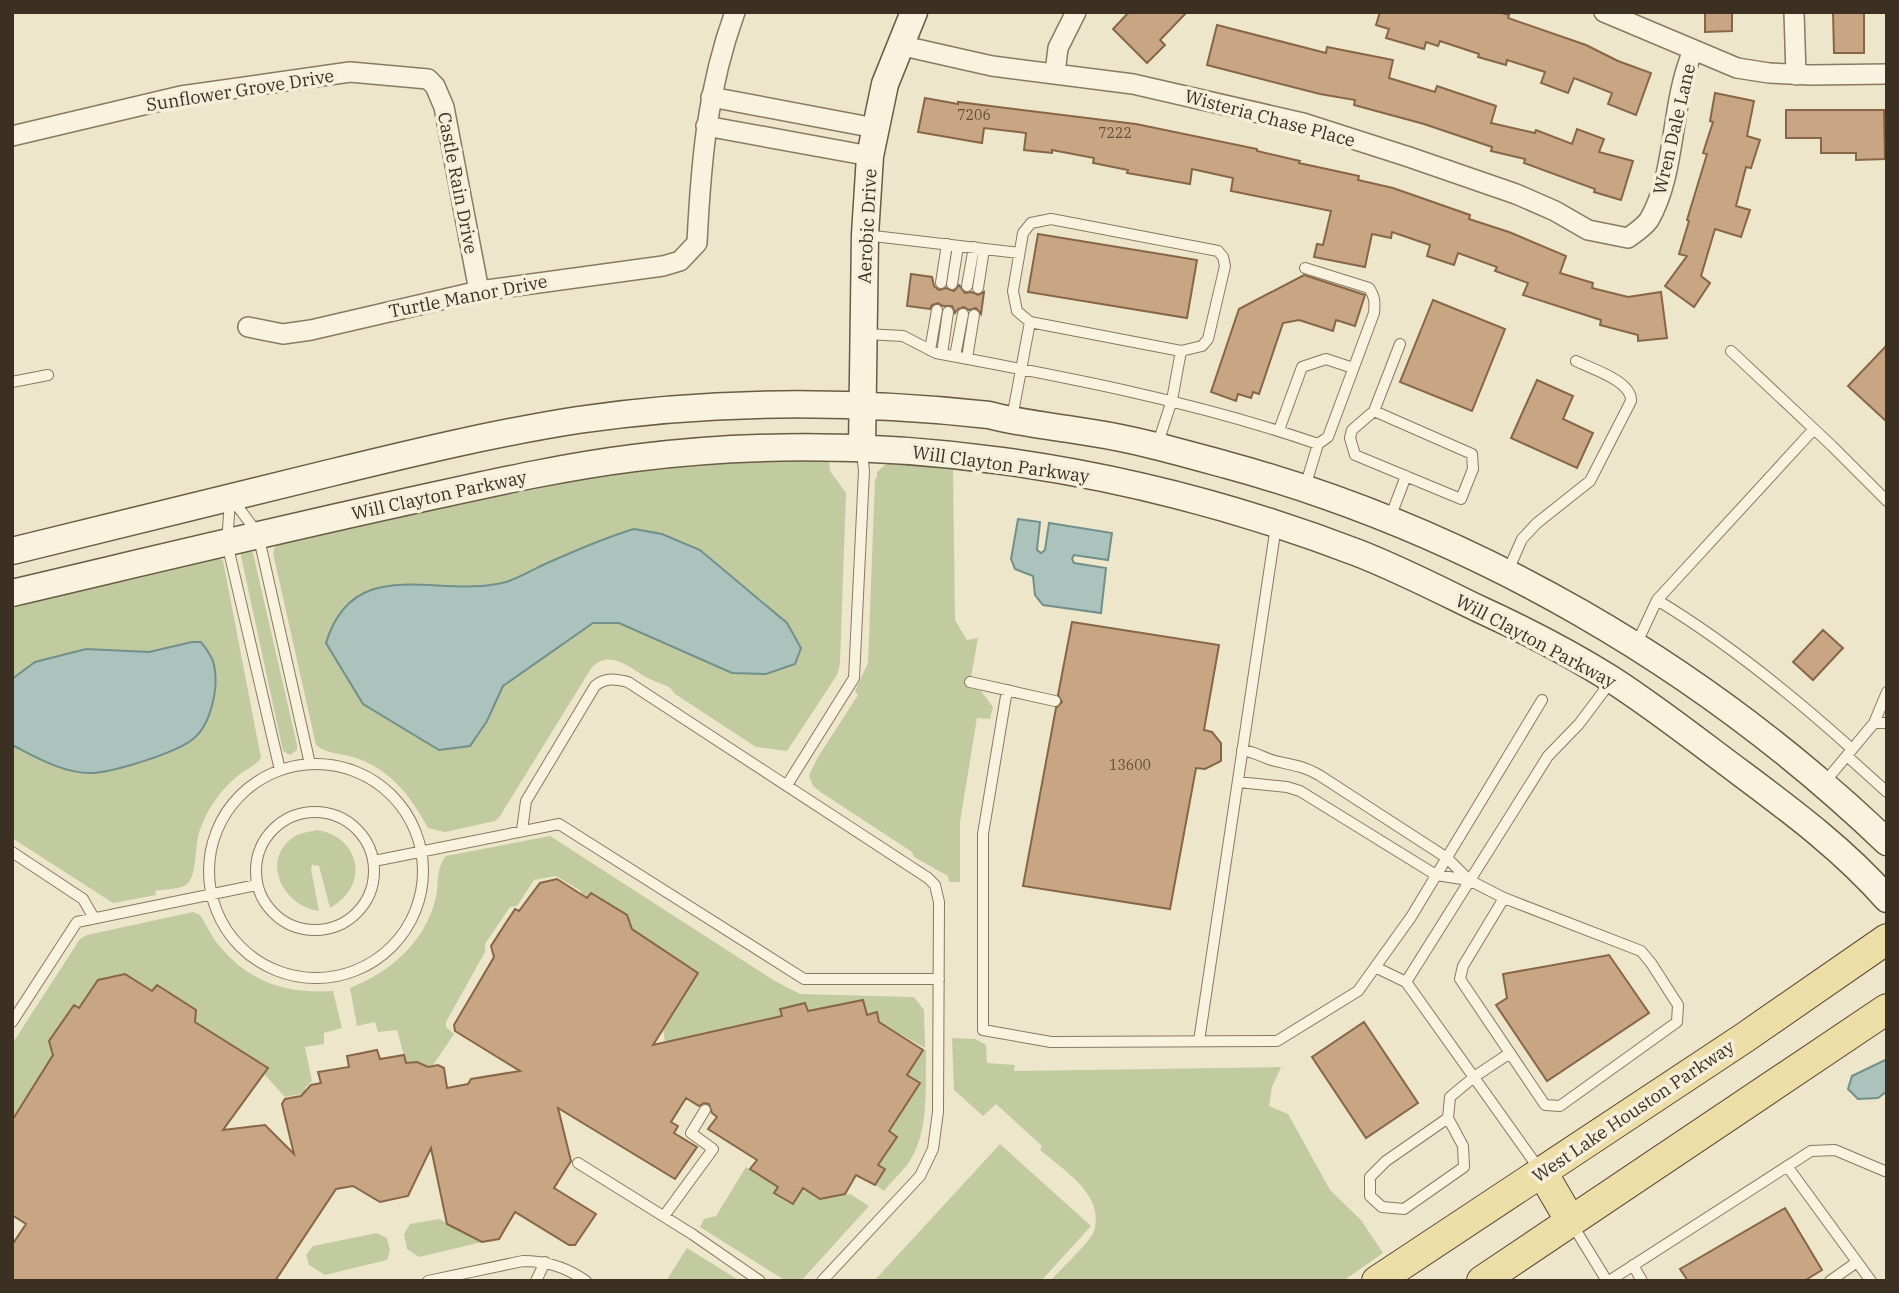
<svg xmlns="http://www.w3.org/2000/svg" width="1899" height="1293" viewBox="0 0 1899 1293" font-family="'IBM Plex Serif',serif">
<rect width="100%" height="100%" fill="#ede6cb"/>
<path fill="#c2cb9f" d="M743,461h86l1,10 16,22 -6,171 -3,11 -50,76 -31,-4 -81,-53c-6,-10 -13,-9 -23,-14 -19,-8 -39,-33 -60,-13l-92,149 -5,5 -50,11 -17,-4c-17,-32 -39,-60 -75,-71 -13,-4 -27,-3 -37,-12l-43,-192 4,-13 261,-60z
M892,462l61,4 2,154 12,20 11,-2 -9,50 12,3 12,16 -3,12 -13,-1 -17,104v60h-11l-1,-6 -34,-19 -2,-5 -90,-59 -9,-7 -4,-11 9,-18 40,-62 -3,-4 13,-28 7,-184 2,-1v-6l9,-8z
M248,548l5,5 44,192v5l-7,5 -7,-4 -42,-195 -1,-5z
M217,556l6,5 38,197c-5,7 -14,11 -21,16 -18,14 -31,32 -39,53 -7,15 -3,48 -14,57 -7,6 -24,5 -32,7l1,4 -43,8 -101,-65v-235z
M317,830c44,7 53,56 13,78l-11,-42 -7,-1 -1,4 8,42c-33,-4 -59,-47 -28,-72 7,-6 17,-7 26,-9z
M550,836l225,145 25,13 114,3 10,13 1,38 -46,-26 -2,-10 -10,3 -5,-15 -54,11 -27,-2 1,7 -117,26 -2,-13 33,-54 -1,-4 -68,-45v-11l-36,-22 -8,11 -2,-13 -25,-15 -22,4 -17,26 -7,1 -25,37v8l-39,70v5l8,7 -21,31 -10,3 -6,-6 -11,1 -9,-33 -19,2 -3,-10 -18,4 -7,-38c41,-16 76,-47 86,-91 3,-15 0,-29 10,-41z
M193,912l7,3c6,9 11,20 17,28 31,39 68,51 116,48l9,37 -18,5v11l-19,3 7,34 -7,7v5l-20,4 -21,-23 2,-8 -73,-45 3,-11 -38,-25 -10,13 -3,-11 -20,-13 -27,6 -15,21 1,10 -10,-6 -25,35 8,9 -45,79v-84l68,-105 7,-4z
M952,1038l23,1 11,6 1,18 28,2 -1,6 267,-4 -9,20 -3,19 19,8 42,76 31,30 22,33 -40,28h-293c9,-10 41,-40 44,-50 11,-37 -31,-61 -54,-81l2,-4 -46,-42 -13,12 -29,-26z
M923,1050h3c-1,35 4,82 -17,112 -7,10 -17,19 -25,29l-9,-6 10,-16 -7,-4 19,-28 -8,-6 31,-47 -13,-9z
M1000,1144l91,82 -50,55h-167z
M746,1167l32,20 -3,6 18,11 8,-13 5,-1 14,9 30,-5 19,12 -68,75h-15l-86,-54 4,-8 12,-3z
M439,1219l43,23 -63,15 -12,-8 -3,-15 6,-10z
M377,1233l10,5 3,13 -3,9 -62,15 -16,-10 -3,-10 7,-9z
M687,1248l53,33h-74z"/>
<path fill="#abc2bd" stroke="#72908b" stroke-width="2" d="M1018,519l22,3 -3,28 4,3 4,-3 4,-27 63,10 -4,27 -34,-5 -2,4 2,4 32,5 -5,45 -58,-8 -8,-10 -2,-19 -18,-7 -4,-10z
M634,529l28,5 38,16 87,73 14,25 -6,16 -29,10 -34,-1 -113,-50h-26l-90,63 -16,35 -17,25 -31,4 -76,-46 -37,-61c28,-92 113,-43 180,-61 13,-4 26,-12 39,-18 30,-13 58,-26 89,-35z
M192,642h9c5,7 12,15 13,23 5,22 -3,60 -21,74 -17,14 -79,33 -101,34 -28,1 -56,-16 -80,-28v-66l23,-17 51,-13 63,3z
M1887,1059v32l-9,7 -20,1 -10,-10 4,-13z"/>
<path fill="#c9a683" stroke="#876647" stroke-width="2" d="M1129,12h58l-27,28 5,5 -18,18 -34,-34z
M1380,12h118l11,3 -1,3 78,27 32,16 33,12 -15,42 -28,-11 4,-11 -38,-15 -6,15 -27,-10 4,-11 -38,-12 -1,5 -28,-8 1,-3 -39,-13 -2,5 -12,-4 -2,7 -38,-11 3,-9 -13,-4z
M1705,12h27v19l-27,1z
M1833,12h31v41h-30z
M1217,25l109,28 1,-6 66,13 -4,18 46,14 2,-6 59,20 -5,17 44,10 1,-3 36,14 5,-15 27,10 -5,13 34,9 -12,39 -27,-8 1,-3 -71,-26 1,-4 -34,-8 1,-4 -68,-23 -70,-19 1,-5 -35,-6 -113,-29z
M1715,93l39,8 -7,35 13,4 -9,28 -5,-1 -10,39 14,4 -9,27 -26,-8 -14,47 9,7 -16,24 -29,-21 22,-30 -8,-2 10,-33 -2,-1 20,-66 -4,-1 10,-31 -3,-1z
M925,98l33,6v-2l178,22 121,25v2l43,10 -1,2 60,13 -1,4 35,8 77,27 -1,4 40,13 57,24 -6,17 33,10 -1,5 36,9 33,-5 6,46 -29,3v-6l-38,-10 1,-5 -78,-25 5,-12 -33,-12 2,-4 -39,-14 -4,12 -27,-9 3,-11 -38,-13 -1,6 -19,-4 -7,33 -51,-10 3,-13 6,1 8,-34 -100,-20 2,-13 -41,-9 -2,15 -63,-11 1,-3 -35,-7 1,-5 -42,-8v3l-28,-3 2,-17 -42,-5 -2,15 -64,-11z
M1786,110h98l1,49 -29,1v-7h-35v-15h-35z
M1038,234l159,26 -10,58 -159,-26z
M911,274l21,3 2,9 5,4 7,-2 8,3 5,-6 6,8 7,-1 6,3 6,-3 -3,22 -5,-6 -7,2 -5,-3 -6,2 -3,4 -3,-7h-9l-5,-3 -6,2 -2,4 -23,-3z
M1304,275l61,20 -10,31 -19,-6 -3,11 -34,-11 -16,3 -24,71 -6,-2 -2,6 -13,-4 -2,7 -25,-9 28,-83z
M1433,300l72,29 -33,82 -72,-29z
M1887,345v77l-39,-36z
M1537,380l36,16 -10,23 30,14 -16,35 -66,-30z
M1072,622l147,23 -15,85 8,2 9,11v18l-16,8 -9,-1 -26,141 -147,-23 33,-178 6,-6 -4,-7z
M1823,630l20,18 -30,32 -20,-18z
M557,879l30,19 4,-5 36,22 5,14 66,44 -45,72 129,-29 -2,-7 25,-6 3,8 55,-11 4,15 10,-3 2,10 44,28 -16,25 13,8 -31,48 8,6 -19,28 7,4 -10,16 -19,-10 -11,19 -25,5 -17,-11 -10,16 -19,-11 4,-6 -28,-18 7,-9 -49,-31 9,-12 -5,-4 -3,-9 -5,-1 -5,3 -13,-8 -15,24 7,4 -4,7 23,14 -22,32 -117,-71 13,53 -17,27 42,26 -21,31h-6l-54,-33 -16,27 -17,3 -35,-18 -16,-76 -23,48 -28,6 -27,-16 -17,3 -61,92h-263v-36l14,-21 -14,-9 1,-96 40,-64 -4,-14 25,-36 5,3 19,-28 27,-6 27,17 5,-6 39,25 -1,12 73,46 -45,62 42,-5 29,29 -12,-50 3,-5 16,-3 10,-11 10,-2 -3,-11 31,-5 -2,-11 30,-6 3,9 24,-4 2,8 11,-1 11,5 10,-2 6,3 3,20 21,-4 3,-5 49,-8 -65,-40 -1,-6 40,-68 -3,-11 24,-37 4,2 21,-28z
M1609,955l40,58 -102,68 -51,-76 11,-7 -4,-24z
M1364,1022l54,81 -52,35 -54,-81z
M1785,1208l37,62 -18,11h-116l-8,-12z"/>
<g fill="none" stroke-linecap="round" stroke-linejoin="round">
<g stroke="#897960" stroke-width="12">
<path id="lane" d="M865,235l154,18
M941,283l6,-39
M952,284l6,-38
M967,286l7,-39
M978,288l6,-39
M1030,322l151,29
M866,334l37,2 33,17c129,24 258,48 382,91l10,-7 46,-124c1,-11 1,-16 -5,-25l-64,-20
M930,350l7,-40
M1731,351l101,95 55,55
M942,354l6,-42
M955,356l8,-42
M967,358l7,-43
M12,382l36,-7
M1374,411l98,43 1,15 -12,30 -106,-44 -5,-17 2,-8 22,-19 26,-67
M1012,418l18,-96 -13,-11 -4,-20 10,-58 8,-10 20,-4 167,32 5,6 2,9 -17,73 -6,7 -21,5 -9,49 -15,46
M1279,430l23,-63 24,-8 27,9
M1305,487l13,-43
M233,500l25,34 52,230
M230,501l-3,42 53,227
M1390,518l16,-42
M1507,573l15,-34 15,-16 53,-42 41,-80c1,-20 -39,-32 -55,-40
M1657,600c71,43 134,94 195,149
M1635,647l22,-47 157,-171
M970,682l85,19
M1007,690l-24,144v196l68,12 226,-1 81,-50 53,-74 131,-217
M1874,723l13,-31
M1242,750c14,2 21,8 33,11 16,4 29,5 44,14l128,83 22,22 35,18 137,53 10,12 27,42 -1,17 -117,84 -15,-1 -85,-126 3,-13 41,-68
M1847,756l40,36
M209 871a107 107 0 1 1 214 0a107 107 0 1 1-214 0Z
M1238,782l49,5 13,4 136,84 33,5
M1824,783l50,-60h13
M787,785l67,-107 10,-207 -2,-19
M256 871a59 59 0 1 1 118 0a59 59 0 1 1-118 0Z
M522,830l4,-29 69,-115c10,-9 21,-7 33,-4l300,196 7,7 4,17 -1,210 -5,37 -13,27 -98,105
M12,852l71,47 11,19
M374,861l185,-37 245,155h135
M1375,967l31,15 134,188
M1406,982l142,-226 31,-32 33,-44
M12,1022l65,-100 180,-37
M1199,1041l77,-515
M1448,1118l-62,43 -16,16v19l12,11 22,2 60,-42 -1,-21 -15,-28 2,-21 24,-20 36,-24
M578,1163l114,71 68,47
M1787,1166l84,115
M664,1216l49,-67 -22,-16 14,-23
M1572,1224l35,57
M1633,1265l9,16
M428,1281l95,-20c24,0 43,6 63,20
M536,1281l9,-19
M1609,1281l202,-130 24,-1 52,22
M1830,1281l27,-19"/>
</g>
<g stroke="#897960" stroke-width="22">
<path id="street" d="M1604,12l133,56 32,5 42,2 76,-1
M1794,12l2,63
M899,45l93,21 141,18 170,39 106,34 107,37 39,17 33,19 40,8c7,-5 16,-11 21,-18 28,-48 21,-117 44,-169
M1055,73l3,-25 18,-36
M711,97l164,31
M706,126l164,30
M12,136l169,-40 169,-24 78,7 7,7 9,21 35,184
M248,327l35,7 28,-4 168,-39 184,-25 17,-5 17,-18c4,-81 10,-154 38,-231"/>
</g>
<g stroke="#6b5b43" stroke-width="29">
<path id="secondary" d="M862,448l3,-213 5,-79 15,-72 29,-72
M12,551c106,-26 212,-52 318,-78 82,-20 165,-40 248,-53 136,-20 274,-20 411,-5 34,9 69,12 104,18 45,7 90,20 134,32 246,67 476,201 660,377
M12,593c128,-30 256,-61 384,-89 79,-17 158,-36 238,-46 244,-31 495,7 724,95 41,16 80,36 119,55 46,21 91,44 134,71 45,29 88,63 131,95 51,38 103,77 145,125"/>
</g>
<g stroke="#584733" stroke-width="32">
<path id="primary" d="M1542,1172l28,48
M1377,1281l367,-243 143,-99
M1482,1281l405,-272"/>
</g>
<use href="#lane" stroke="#f8f2de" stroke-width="10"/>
<use href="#street" stroke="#f8f2de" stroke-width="19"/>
<use href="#secondary" stroke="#f8f2de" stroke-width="26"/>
<use href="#primary" stroke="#eddda6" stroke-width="30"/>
</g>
<g text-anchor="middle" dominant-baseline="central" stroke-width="7" stroke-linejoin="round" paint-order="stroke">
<g font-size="14" fill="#5e4e3a">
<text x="974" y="115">7206</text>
<text x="1115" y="133">7222</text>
<text x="1130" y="765">13600</text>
</g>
<g font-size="18" fill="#3b3022" stroke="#f5efda">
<text transform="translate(240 90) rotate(-9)">Sunflower Grove Drive</text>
<text transform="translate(1270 118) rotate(15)">Wisteria Chase Place</text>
<text transform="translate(1674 129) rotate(-77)">Wren Dale Lane</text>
<text transform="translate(458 183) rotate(79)">Castle Rain Drive</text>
<text transform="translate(867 226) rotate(-87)">Aerobic Drive</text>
<text transform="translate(468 296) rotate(-11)">Turtle Manor Drive</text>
<text transform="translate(1001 464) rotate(8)">Will Clayton Parkway</text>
<text transform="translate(439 495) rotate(-12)">Will Clayton Parkway</text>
<text transform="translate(1536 641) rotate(28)">Will Clayton Parkway</text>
<text transform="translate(1633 1111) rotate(-34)">West Lake Houston Parkway</text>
</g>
</g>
<rect width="1899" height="1293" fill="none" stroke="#3b3022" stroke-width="28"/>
</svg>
